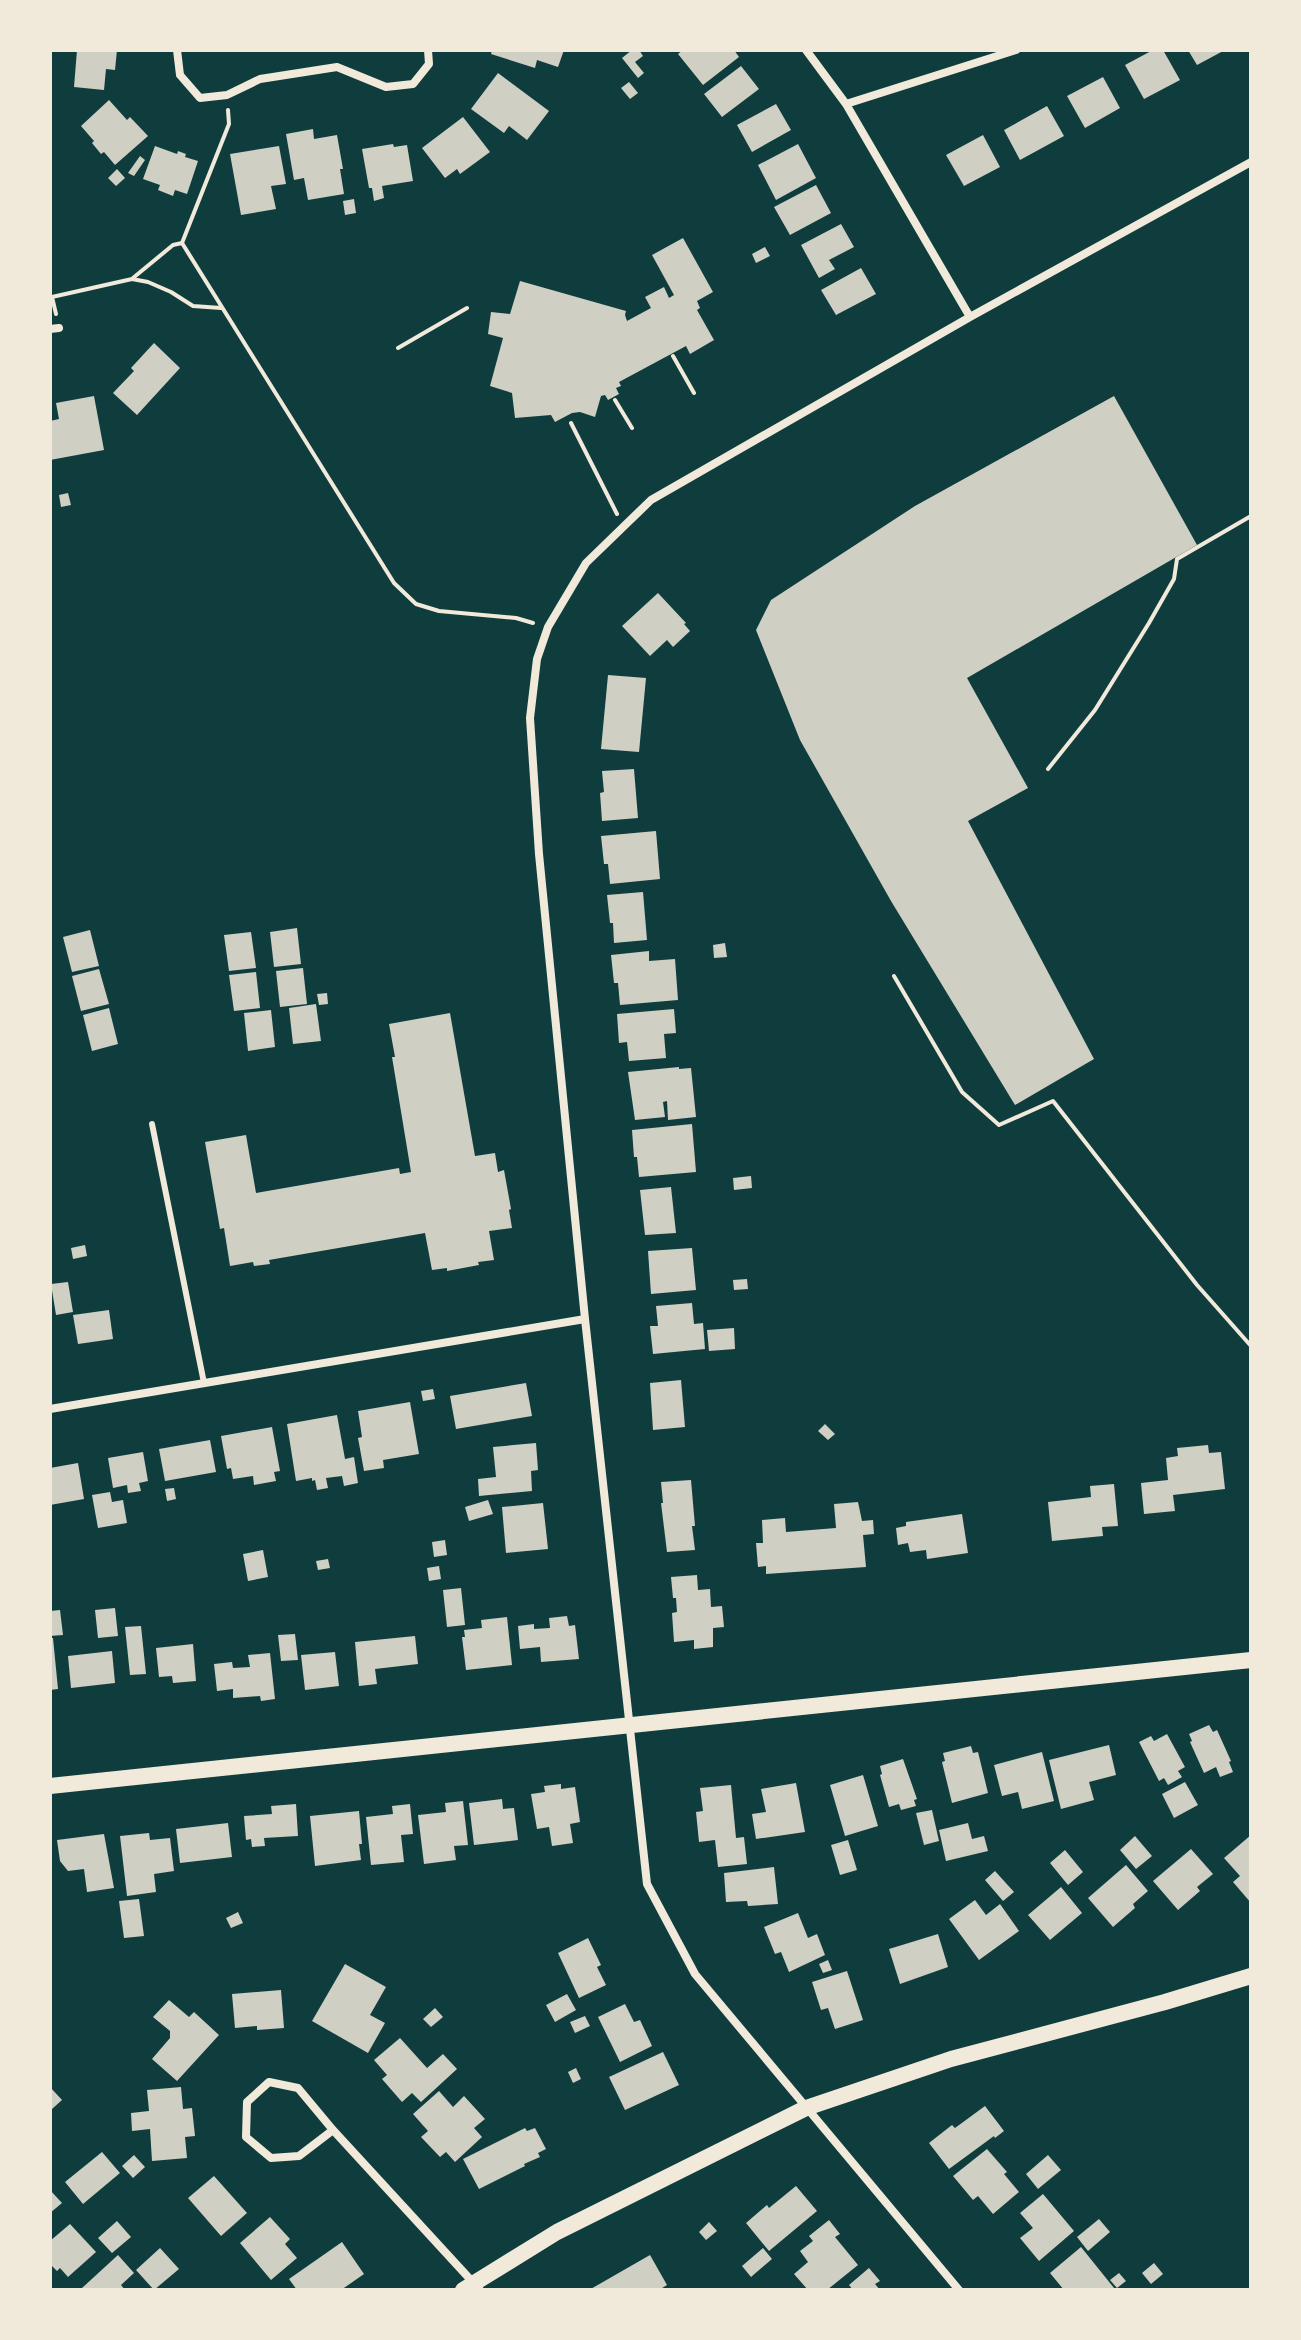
<svg xmlns="http://www.w3.org/2000/svg" width="1301" height="2340" viewBox="0 0 1301 2340" font-family="'Sofia Sans Condensed',sans-serif">
<rect width="100%" height="100%" fill="#0f3d3e"/>
<path fill="#cfcfc3" d="M77,50h40l-2,20 -9,-1 -2,21 -30,-3z
M492,50h72l-6,17 -21,-7 -2,8 -44,-14z
M632,50h7l4,6 -8,6 9,11 -6,5 -16,-20z
M683,50h51l5,7 -36,28 -25,-31z
M1153,50h10l17,30 -36,19 -19,-34z
M1188,50h37l-28,15z
M741,66l18,23 -37,28 -18,-23z
M498,73l51,38 -22,29 -18,-14 -5,7 -33,-24z
M1103,77l17,31 -35,20 -18,-32z
M629,82l9,11 -8,6 -9,-11z
M109,100l18,20 3,-3 18,19 -33,29 -11,-13 -3,2 -9,-11 2,-2 -13,-15z
M776,104l15,26 -39,22 -15,-27z
M1047,106l17,30 -44,24 -16,-30z
M463,117l27,35 -30,22 -3,-5 -12,9 -23,-30z
M313,129l1,10 23,-4 6,34h-3l4,25 -36,6 -4,-22 -10,2 -8,-46z
M983,135l17,32 -36,19 -18,-31z
M393,144l1,3 13,-2 6,36 -31,5 2,12 -10,3 -2,-13h-3l-7,-39z
M798,144l18,34 -40,22 -18,-35z
M155,146l22,8 1,-3 8,3 -1,3 13,4 -11,33 -12,-4 -2,6 -15,-6 2,-5 -17,-6z
M279,146l7,38 -15,2 5,23 -35,6 -11,-61z
M140,156l5,4 -11,16 -6,-3z
M117,169l8,9 -9,8 -8,-8z
M816,185l15,28 -41,22 -16,-28z
M354,199l2,14 -11,2 -2,-14z
M841,224l13,23 -25,13 6,9 -16,9 -18,-33z
M683,238l30,54 -16,9 3,7 -3,2 17,30 -24,14 -4,-8 -67,36 2,4 -5,2 3,6 -11,6 -3,-5 -4,1 -6,21 -15,-5 -8,1 -17,9 -4,-7 -36,3 -3,-25 -22,-7 13,-48 -15,-4 3,-22 19,2 10,-33 106,30 -1,4 2,6 24,-13 -6,-11 19,-10 5,11 5,-3 -22,-40z
M765,247l5,9 -14,7 -4,-9z
M861,268l15,26 -40,21 -15,-25z
M154,343l26,25 -43,47 -24,-22 21,-22 -3,-3z
M94,396l10,54 -54,10v-39l9,-2 -3,-16z
M1114,396l83,149 -230,133 61,110 -60,33 126,238 -79,46 -124,-204 -91,-161 -44,-110 15,-30 144,-94z
M68,493l3,12 -10,2 -2,-12z
M658,593l28,30 -2,1 6,7 -17,16 -6,-7 -17,16 -28,-30z
M608,675l38,3 -7,74 -38,-3z
M634,769l4,49 -36,3 -2,-28 4,-1 -2,-21z
M656,831l4,48 -50,5 -2,-20h-4l-3,-28z
M643,892l4,48 -33,3 -1,-20h-3l-3,-28z
M297,928l4,36 -27,3 -4,-35z
M90,930l9,36 -27,6 -9,-35z
M251,932l5,36 -27,3 -5,-36z
M725,943l2,14 -13,1 -1,-13z
M649,951v10l26,-2 3,41 -58,5 -2,-22h-4l-3,-28z
M303,968l4,36 -27,3 -4,-36z
M99,969l10,35 -28,7 -9,-35z
M256,972l4,36 -26,3 -5,-36z
M327,993l1,11 -9,1 -2,-11z
M316,1004l5,37 -28,3 -4,-36z
M109,1008l9,36 -26,7 -9,-36z
M674,1009l2,24 -12,1 2,24 -37,3 -2,-19 -8,1 -2,-29z
M271,1010l4,37 -27,4 -4,-38z
M450,1013l25,143 20,-3 3,19 6,-2 7,39 -2,1 3,18 -23,3 5,29 -16,2 1,3 -32,6v-3l-15,2 -7,-37 -156,27 1,4 -16,2 -1,-4 -23,4 -6,-38 -4,1 -15,-87 41,-7 10,58 143,-25 1,6 11,-2 -19,-115h3l-6,-33z
M679,1067v2l12,-1 5,49 -28,3 -1,-19 -4,1 2,15 -30,3 -7,-48z
M692,1124l4,48 -57,5 -2,-20h-3l-2,-27z
M751,1176l1,12 -18,2 -1,-12z
M671,1187l5,46 -31,2 -5,-45z
M85,1245l2,11 -14,3 -2,-11z
M692,1248l4,42 -45,4 -3,-43z
M747,1279l1,10 -14,1 -1,-10z
M68,1282l5,30 -17,3 -5,-31z
M692,1303l2,21 9,-1 2,26 -52,5 -3,-28h8l-2,-20z
M109,1310l4,29 -35,5 -5,-29z
M734,1328l1,21 -26,2 -2,-21z
M681,1380l4,47 -32,3 -3,-47z
M526,1383l6,33 -76,13 -6,-33z
M433,1389l2,10 -12,2 -2,-10z
M410,1402l9,52 -36,6 1,8 -20,3 -6,-33 4,-1 -4,-26z
M337,1415l8,44 9,-2 4,26 -14,3 -2,-10 -16,2 2,10 -11,2 -2,-10 -3,1v-3l-16,3 -9,-57z
M825,1424l10,10 -7,6 -10,-9z
M272,1427l8,44 -6,1 2,9 -22,4 -1,-9 -20,3 -2,-11 -4,1 -6,-33z
M210,1440l6,32 -51,9 -6,-32z
M536,1443l2,27 -7,1 1,20 -53,5 -1,-17 18,-2 -3,-30z
M1208,1445l1,8 12,-1 4,37 -52,6 2,16 -31,3 -3,-31 27,-3 -2,-22 12,-2 -1,-8z
M143,1452l5,29 -9,2 2,8 -13,2 -1,-8 -14,3 -5,-30z
M78,1463l6,36 -34,6v-37z
M691,1480l4,46h-3l3,24 -28,2 -6,-49h2l-2,-21z
M1114,1484l4,42 -16,1 1,9 -51,5 -4,-39 43,-5 -1,-11z
M174,1488l2,11 -9,2 -2,-12z
M110,1492l2,10 11,-2 4,23 -29,5 -6,-33z
M488,1500l5,14 -24,7 -4,-14z
M858,1502l4,19 11,-1 1,14 -11,1 3,32 -100,7v-8l-8,1 -2,-24h7l-1,-23 23,-2 1,14 50,-4 -2,-24z
M543,1503l5,46 -42,4 -4,-46z
M962,1514l6,39 -41,6 -1,-9 -16,2 -2,-9 -10,2 -2,-17 10,-2v-4z
M445,1540l2,15 -13,2 -2,-15z
M263,1550l5,27 -20,4 -5,-27z
M328,1559l2,9 -12,2 -2,-9z
M439,1566l2,13 -12,2 -2,-13z
M697,1575l1,15 12,-1 1,18 11,-1 2,21 -11,1v19l-19,2v-9l-20,2 -2,-29 5,-1 -1,-14h-3l-2,-21z
M461,1588l4,37 -18,2 -4,-37z
M115,1608l3,28 -20,2 -3,-28z
M60,1610l3,25 -13,1v-25z
M567,1616l2,10 6,-1 4,34 -38,3 -1,-15 -20,2 -2,-23 16,-2v5l16,-1 -1,-10z
M507,1617l5,48 -46,5 -4,-33h3l-1,-7 18,-2 -1,-8z
M141,1626l5,48 -16,1 -5,-48z
M295,1634l3,26 -17,1 -3,-26z
M415,1636l3,28 -43,5 2,15 -18,2 -4,-44z
M50,1638h3l5,51 -8,1z
M193,1644l3,37 -23,2 -1,-7 -13,1 -3,-29z
M112,1651l3,32 -44,5 -3,-32z
M335,1652l4,34 -34,4 -4,-35z
M270,1653l5,46 -14,2 -1,-5 -27,2v-9l-16,2 -3,-27 18,-2 1,6 17,-1 -2,-12z
M1209,1725l4,7 4,-2 14,31 -2,1 4,10 -13,5 -4,-10 -12,6 -14,-31 2,-1 -3,-7z
M1167,1734l18,33 -7,4 4,6 -14,8 -4,-7 -5,3 -20,-39 12,-6 3,5z
M1109,1745l7,30 -27,7 5,18 -33,9 -12,-49z
M971,1746l2,7 5,-1 10,41 -36,10 -10,-41 3,-1 -2,-8z
M1042,1752l12,49 -32,8 -4,-17 -16,4 -8,-31z
M903,1759l14,40 -3,1 2,6 -15,4 -2,-6 -10,3 -9,-32 2,-1 -2,-8z
M863,1775l15,51 -33,10 -15,-51z
M1185,1782l13,23 -24,13 -12,-24z
M796,1783l9,49 -49,7 -4,-25 14,-2 -5,-23z
M561,1784v5l14,-2 5,35 -10,2 3,19 -21,3 -3,-19 -12,2 -6,-35 14,-2 -1,-6z
M731,1785l5,53 8,-1 3,27 -29,3 -3,-27 -16,2 -3,-30 7,-1 -3,-23z
M502,1799l1,10 11,-1 4,32 -44,5 -5,-42z
M463,1801l5,44 -14,1 2,14 -32,4 -6,-49 28,-3 -1,-9z
M296,1804l2,32 -34,2 1,8 -13,1 -1,-8 -5,1 -2,-24 28,-2 -1,-8z
M410,1804l3,30 -12,1 3,27 -33,3 -5,-48 27,-3 -1,-8z
M932,1810l7,31 -15,4 -8,-32z
M359,1811l3,33h-3l2,16 -46,6 -5,-50z
M228,1823l4,34 -52,6 -4,-34z
M968,1823l4,16 12,-3 4,15 -42,10 -7,-31z
M149,1833l1,7 20,-2 4,33 -20,3 2,18 -29,4 -7,-60z
M104,1834l10,54 -27,4 -3,-23 -16,2 -8,-10 -3,-21z
M1251,1835v68l-18,-21 7,-6 -16,-18z
M1135,1836l17,20 -16,13 -16,-19z
M848,1840l9,30 -17,5 -9,-30z
M1191,1849l22,25 -16,13 3,4 -22,19 -25,-29z
M1065,1850l18,22 -15,13 -18,-22z
M1126,1865l22,26 -15,13 2,4 -22,19 -25,-29z
M774,1867l4,37 -30,2 -1,-5 -21,1 -2,-29z
M995,1871l19,21 -11,9 -18,-21z
M1061,1887l21,26 -32,27 -22,-25z
M139,1899l5,37 -20,2 -5,-37z
M975,1900l11,15 14,-11 19,27 -40,29 -30,-41z
M238,1912l5,11 -12,5 -5,-10z
M798,1913l10,25 9,-4 8,21 -36,17 -8,-20 -6,2 -11,-27z
M938,1934l10,33 -48,17 -11,-35z
M588,1938l13,27 -4,2 9,18 -27,13 -21,-45z
M828,1960l4,10 -9,3 -4,-9z
M345,1964l41,23 -16,28 15,8 -17,30 -56,-32z
M847,1971l16,49 -28,9 -7,-21 -7,2 -9,-28z
M281,1990l3,38 -27,2v-4l-22,2 -3,-34z
M567,1994l9,16 -21,12 -9,-17z
M169,2000l20,17 5,-5 25,23 -42,46 -25,-22 18,-21v-7l-17,-14z
M625,2004l9,18 6,-2 12,26 -32,16 -22,-45z
M435,2008l8,9 -12,10 -8,-8z
M585,2016l5,10 -15,7 -5,-11z
M400,2038l27,30 16,-14 14,15 -36,33 -9,-9 -10,9 -20,-23 5,-4 -13,-15z
M663,2052l16,33 -54,25 -16,-33z
M576,2068l5,11 -8,4 -5,-11z
M50,2087l12,13 -10,9 -2,-2z
M181,2087l2,22 9,-1 3,28 -10,1 2,21 -35,3 -2,-32 -18,2 -1,-18 18,-2 -2,-21z
M439,2091l14,16 11,-11 21,23 -11,9 8,9 -27,25 -9,-10 -6,5 -19,-20 7,-6 -15,-17z
M985,2106l19,25 -9,7 -1,-2 -45,33 -20,-26 23,-18 3,3z
M525,2128l2,3 8,-3 11,21 -8,4 2,4 -16,7 1,2 -46,23 -16,-30z
M987,2149l20,23 -3,2 15,18 -26,22 -15,-18 -5,4 -20,-24z
M102,2152l18,21 -37,31 -18,-22z
M134,2155l11,12 -12,11 -11,-12z
M1048,2155l13,15 -23,19 -12,-15z
M214,2176l33,37 -26,23 -33,-38z
M796,2186l21,25 -48,40 -23,-28 21,-18 2,3z
M50,2190l12,13 -12,10z
M1043,2194l31,37 -35,30 -19,-23 13,-10 -13,-15z
M270,2217l20,22 -5,5 12,14 -26,22 -31,-37z
M1099,2219l11,13 -22,19 -11,-14z
M829,2220l11,14 -5,3 23,28 -31,25h-19l-14,-16 14,-12 -8,-11 13,-10 -4,-5z
M117,2221l14,16 -19,16 -14,-15z
M709,2222l8,9 -11,9 -7,-8z
M70,2224l26,28 -28,25 -8,-9 -3,3 -7,-7v-23z
M342,2242l22,32 -23,16h-44l-8,-11z
M1081,2247l33,41 -2,2h-48l-14,-17z
M160,2248l19,21 -25,21 -18,-20z
M763,2248l9,11 -21,18 -9,-11z
M118,2255l16,18 -13,12 4,5h-42l-1,-2z
M650,2255l17,30 -8,5h-70z
M1154,2263l9,11 -12,10 -9,-11z
M869,2268l11,13 -5,3 5,6h-27l-4,-5z
M1119,2273l7,8 -9,7 -7,-8z"/>
<g fill="none" stroke-linecap="round" stroke-linejoin="round">
<path stroke="#f1e9da" stroke-width="4" d="M182,243l212,340 22,21 23,7 77,7 17,5
M182,243l47,-119 -1,-14
M133,278l40,-33 9,-2
M56,314l-4,-17 80,-18 16,3 23,10 22,14 28,2
M398,348l69,-40
M673,356l21,37
M615,400l17,28
M571,423l46,91
M1048,769l47,-59 54,-87 25,-44 3,-20 74,-43
M894,976l68,116 37,33 54,-24 144,184 54,61"/>
<path stroke="#f1e9da" stroke-width="6" d="M152,1124l52,259"/>
<path stroke="#f1e9da" stroke-width="8" d="M177,50l3,25 20,23 27,-3 33,-16 77,-12 49,20 27,-3 16,-20 -1,-14
M806,50l40,54 124,213
M846,104l170,-54
M50,329l9,-1
M50,1409l535,-90
M333,2130l-34,26 -28,2 -25,-21 1,-35 22,-20 29,6 35,42 147,160
M959,2290l-264,-316 -48,-90 -62,-565 -46,-465 -9,-136 7,-59 11,-32 38,-64 65,-63 319,-183 281,-155"/>
<path stroke="#f1e9da" stroke-width="16" d="M50,1786l1201,-126
M463,2290l94,-58 249,-124 145,-49 214,-57 86,-26"/>
</g>
<rect width="1301" height="2340" fill="none" stroke="#f1e9da" stroke-width="104"/>
</svg>
